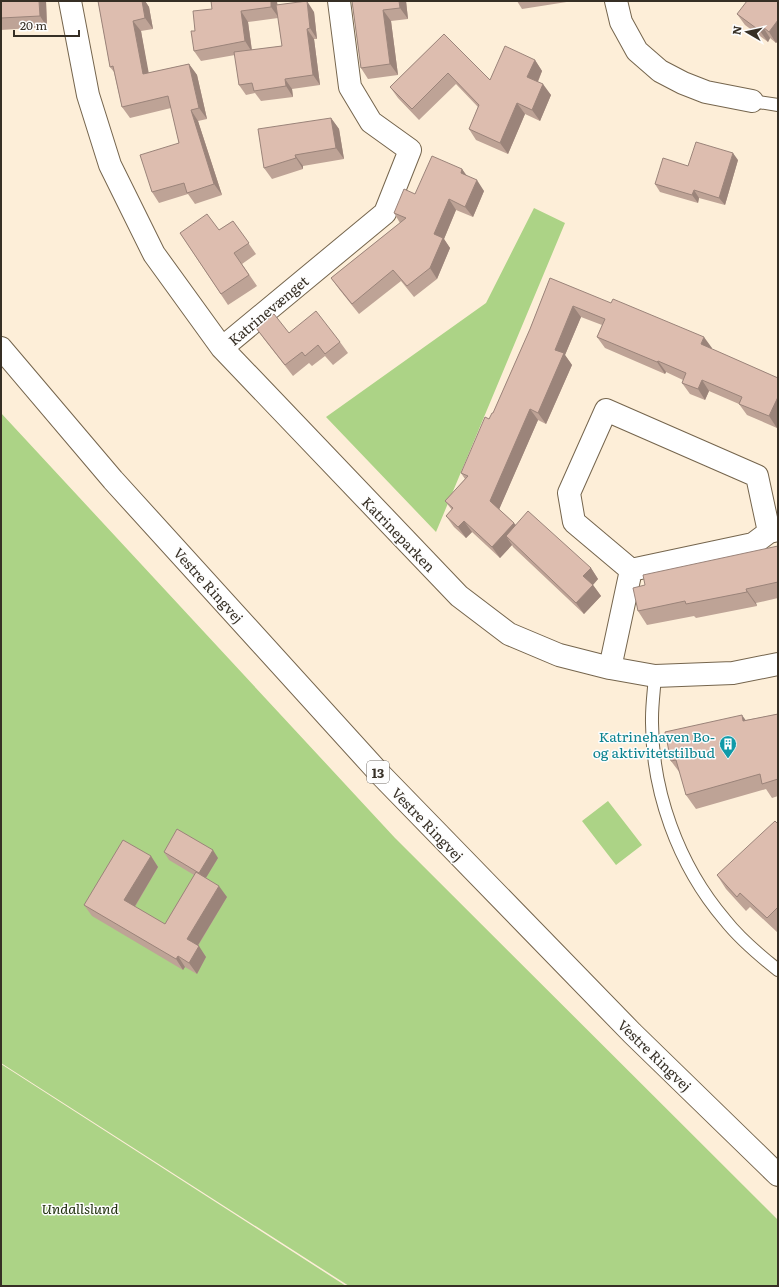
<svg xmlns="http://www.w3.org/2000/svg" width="779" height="1287" viewBox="0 0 779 1287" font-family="Literata,serif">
<rect width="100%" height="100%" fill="#fdeed8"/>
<path fill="#acd386" d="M534,208l31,15 -129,309 -110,-115 160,-114z
M1,413l394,425 383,382v66h-429l-348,-223z
M608,801l34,44 -26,20 -34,-44z
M1,1064l345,222h-345z"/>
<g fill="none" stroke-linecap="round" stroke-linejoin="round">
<g stroke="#75654d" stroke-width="14">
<path id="lane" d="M752,101l26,4
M655,676c-1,14 -3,28 -3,42 -1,72 26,147 73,202 15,19 34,35 53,50"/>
</g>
<g stroke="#75654d" stroke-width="24">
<path id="street" d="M70,1l18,94 22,70 44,89 68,94 237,248 50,38 50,21 51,13 45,8 78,-3 45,-9
M616,1l5,21 16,29 23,20 23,12 23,9 46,9
M222,348l163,-135 25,-63 -39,-28 -21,-35 -11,-86
M631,570l122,-26 16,-12 9,-2
M610,668l21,-98 -57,-48 -5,-29 37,-83 151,66 12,56"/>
</g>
<g stroke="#75654d" stroke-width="24">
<path id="primary" d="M1,348l112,132 268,295 251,258 146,142"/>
</g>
<use href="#lane" stroke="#fff" stroke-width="12"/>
<use href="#street" stroke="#fff" stroke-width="22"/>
<use href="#primary" stroke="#fff" stroke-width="22"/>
</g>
<path fill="#bea396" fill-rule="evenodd" d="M1,1h45l1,26 -46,3z
M98,1h47l4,6 4,22 -12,2 7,42 41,-9 8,11 10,44 -9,2 24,74 -27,9 -7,-10 -29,9 -7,-11 27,-49 -8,-35 -41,10 -8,-11 -8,-35 -4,-5z
M211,1h66v4l37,7 3,27h-3l6,46 -28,4 1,8 -32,4 -6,-8 -9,2 -7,-10 -4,-30 -34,6 -7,-10 1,-20 17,-22zM278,18l4,28 -30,4 -4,-28z
M352,1h54l2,18 -17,2 7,54 -30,4 -7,-11z
M517,1h56l-51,8z
M778,1v40l-2,2 -6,-5 -2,4 -23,-17 -8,-11z
M444,34l46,46 45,-20 7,11 -4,11 13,13 -11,26 -15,-7 -17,40 -32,-14 -7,-11 9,-22 -22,-23 -37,36 -21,-22 -8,-11z
M331,118l8,11 5,30 -41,7v3l-31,10 -8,-11z
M738,160l-13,45 -26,-7 -1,5 -38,-11 -5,-8 33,-18z
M462,169l4,7 18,15 -11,26 -17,-7 -12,29 6,9 -13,31 -23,18 -13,-16 -42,33 -20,-25 -8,-11 69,-55 -6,-10 21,-19z
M233,221l23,33 -14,10 15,22 -29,19 -48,-72 39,-3z
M550,278l162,70 -1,1 67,29v48l-1,2 -30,-13 -8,-11 -30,-13 -4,9 -15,-6 -8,-11 1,-3 -17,-8 -1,2 -60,-26 -8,-11 5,-12 -21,-8 -16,38 7,10 -26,59 -8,-4 -39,89 17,16 75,43 7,11 -5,6 8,11 -17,18 -71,-67 -1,-2 -12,13 -28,-26 -6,6 -12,-11 -8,-11 6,-6 -7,-9 20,-22 -4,-6 28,-54 4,-6 37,-84z
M256,328l33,5 51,9 8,11 -15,12 -8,-9 -13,10 -3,-3 -16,13 -29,-37z
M778,546v52l-22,5 1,3 -61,12 -2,-2 -47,9 -9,-14 7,-26z
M778,714v82l-6,2 -6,-9 -70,20 -10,-14 -6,-22 -9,-12 75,-41z
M778,824v107l-1,1 -27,-25 -4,4 -20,-22 -9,-14z
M164,852l54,6 -12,20 21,19 -29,49 8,11 -9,17 -12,-7 -2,3 -91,-54 -8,-11 67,-49 7,11 -23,40 30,17 29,-49 -25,-15z"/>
<path fill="#9b847a" d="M39,1h7l1,26 -7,-11z
M142,1h3l4,6 4,22 -8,-11z
M271,1h6l2,17 -8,-11z
M307,1l7,11 3,27 -7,-11z
M399,1h7l2,18 -8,-11z
M383,10l8,11 7,54 -8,-11z
M241,11l7,11 4,30 -7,-11z
M778,20v21l-2,2 -7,-11z
M133,21l8,10 10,54 -8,-11z
M763,27l7,11 -2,4 -8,-11z
M307,29l7,10 6,46 -7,-10z
M535,60l7,11 -7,17 -8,-11z
M189,64l8,11 10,44 -8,-11z
M285,79l7,10 1,8 -7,-11z
M543,84l8,11 -11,26 -8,-11z
M517,103l8,11 -17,40 -8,-11z
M191,110l7,11 24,74 -8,-11z
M331,118l8,11 5,30 -8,-11z
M733,153l5,7 -13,45 -6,-7z
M295,155l8,11v3l-7,-11z
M462,169l8,11 -9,-7z
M477,180l7,11 -11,26 -8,-10z
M694,190l5,8 -1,5 -6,-8z
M449,199l7,11 -12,29 6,9 -13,31 -7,-11 4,-34z
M573,306l8,11 -16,38 7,10 -26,59 -8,-11 17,-63z
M704,337l8,11 -4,7 -7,-11z
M658,361l8,11 -1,2 -8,-12z
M702,380l7,11 -4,9 -7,-11z
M778,397v29l-1,2 -8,-12z
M530,409l8,11 -40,92 -8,-11z
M464,521l8,11 -6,6 -8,-11z
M514,523l8,11 -16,2 6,9 -12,13 -8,-11z
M591,568l7,11 -7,8 -8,-11z
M593,585l8,11 -17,18 -8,-11z
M746,589l10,14 1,3 -10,-14z
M742,715l10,14 -9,-8z
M213,850l5,8 -14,23 -5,-8z
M151,856l7,11 -26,44 -8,-11z
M219,886l8,11 -32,53 -8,-11z
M199,946l7,11 -9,17 -8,-11z
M178,956l7,11 -2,3 -7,-11z"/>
<path fill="#ddbdaf" stroke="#9b847a" d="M1,1h38l1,15 -39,2z
M98,1h44l3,17 -12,3 10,53 46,-10 10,44 -8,2 23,74 -27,9 -3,-10 -32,9 -12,-37 39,-12 -11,-47 -46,11 -9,-41 -3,1z
M211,1h60v6l-30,4 4,30 -51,10 -3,-20h4l-2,-20 19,-2z
M307,1l3,27 -3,1 6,46 -28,4 1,7 -32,5 -2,-8 -13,2 -5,-33 48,-6 -6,-41z
M352,1h47l1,7 -17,2 7,54 -29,4z
M747,1h31v19l-9,12 -6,-5 -3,4 -23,-17z
M444,34l46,46 15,-34 30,14 -8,17 16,7 -11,26 -15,-7 -17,40 -31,-14 10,-24 -31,-32 -36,36 -22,-22z
M331,118l5,30 -41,7 1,3 -32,10 -6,-39z
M696,142l37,11 -14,45 -25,-8 -2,5 -37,-11 8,-26 25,8z
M432,156l30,13 -1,4 16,7 -12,27 -16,-8 -15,35 9,4 -13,30 -23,18 -14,-16 -41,34 -21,-26 75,-60 -12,-5 10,-24 11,5z
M207,214l12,16 14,-9 16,22 -15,10 15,22 -28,19 -41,-61z
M550,278l61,25 2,-4 91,38 -3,7 77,34v19l-9,19 -30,-12 3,-7 -40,-17 -4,9 -16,-6 4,-10 -28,-12 -1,1 -60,-25 8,-18 -32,-13 -18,44 9,3 -26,60 -8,-4 -40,92 24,22 -22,24 -28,-26 -6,6 -12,-11 7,-8 -8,-7 23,-25 -7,-3 24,-56 4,2 3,-6h1l37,-84z
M316,311l24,31 -15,12 -7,-9 -13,11 -3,-4 -17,13 -29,-37 18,-14 15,19z
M528,511l63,57 -8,8 10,9 -17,18 -70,-67z
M778,546v36l-32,7 1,3 -61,12 -1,-3 -47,10 -5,-23 12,-3 -2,-10z
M778,714v65l-16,5 -2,-10 -74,21 -10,-35 -5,1 -6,-29 77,-17 1,6z
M775,821l3,3v83l-11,11 -27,-25 -3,4 -20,-22z
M177,829l36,21 -14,23 -35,-21z
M123,840l28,16 -27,44 41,24 31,-52 23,14 -32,53 12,7 -10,17 -11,-7 -2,3 -92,-54z"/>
<defs>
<g id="building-pin" transform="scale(0.9)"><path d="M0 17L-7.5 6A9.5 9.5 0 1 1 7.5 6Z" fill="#0f9aa8" stroke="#fdfdfd"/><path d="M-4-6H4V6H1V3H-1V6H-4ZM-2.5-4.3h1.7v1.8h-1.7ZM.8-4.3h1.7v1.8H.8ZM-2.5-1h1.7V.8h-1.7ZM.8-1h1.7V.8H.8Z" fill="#fff"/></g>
</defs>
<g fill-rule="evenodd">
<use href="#building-pin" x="728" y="744"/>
</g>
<g text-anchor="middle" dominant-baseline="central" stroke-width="3" stroke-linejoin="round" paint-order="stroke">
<rect fill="#fdfdfd" stroke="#726d66" stroke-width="1" x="367" y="761" width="22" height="22" rx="3"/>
<g font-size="13" font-weight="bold" fill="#362f25">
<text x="378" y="772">13</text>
</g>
<g font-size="14" fill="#362f25" stroke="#fdfdfd">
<text transform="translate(268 310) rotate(-40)">Katrinevænget</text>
<text transform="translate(399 534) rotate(46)">Katrineparken</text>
<text transform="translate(209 585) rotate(48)">Vestre Ringvej</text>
<text transform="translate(428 824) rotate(46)">Vestre Ringvej</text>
<text transform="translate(655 1055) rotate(44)">Vestre Ringvej</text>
</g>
<g font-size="14" fill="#0d838f" stroke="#fdfdfd" text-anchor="end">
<text x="715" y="736">Katrinehaven Bo-<tspan x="715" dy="16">og aktivitetstilbud</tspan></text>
</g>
<g font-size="14" font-style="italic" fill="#20300e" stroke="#fdfdfd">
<text x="80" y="1208">Undallslund</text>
</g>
</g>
<rect width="779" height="1287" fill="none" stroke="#362f25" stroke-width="4"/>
<g transform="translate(747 32) rotate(279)" stroke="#fdfdfd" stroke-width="3" paint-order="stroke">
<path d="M0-3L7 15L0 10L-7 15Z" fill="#362f25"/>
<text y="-6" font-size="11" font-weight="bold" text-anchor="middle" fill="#362f25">N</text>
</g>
<path d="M14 30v6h65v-6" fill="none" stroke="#362f25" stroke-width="2"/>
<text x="20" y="30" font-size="12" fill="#362f25" stroke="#fdfdfd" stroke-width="3" paint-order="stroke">20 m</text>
</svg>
